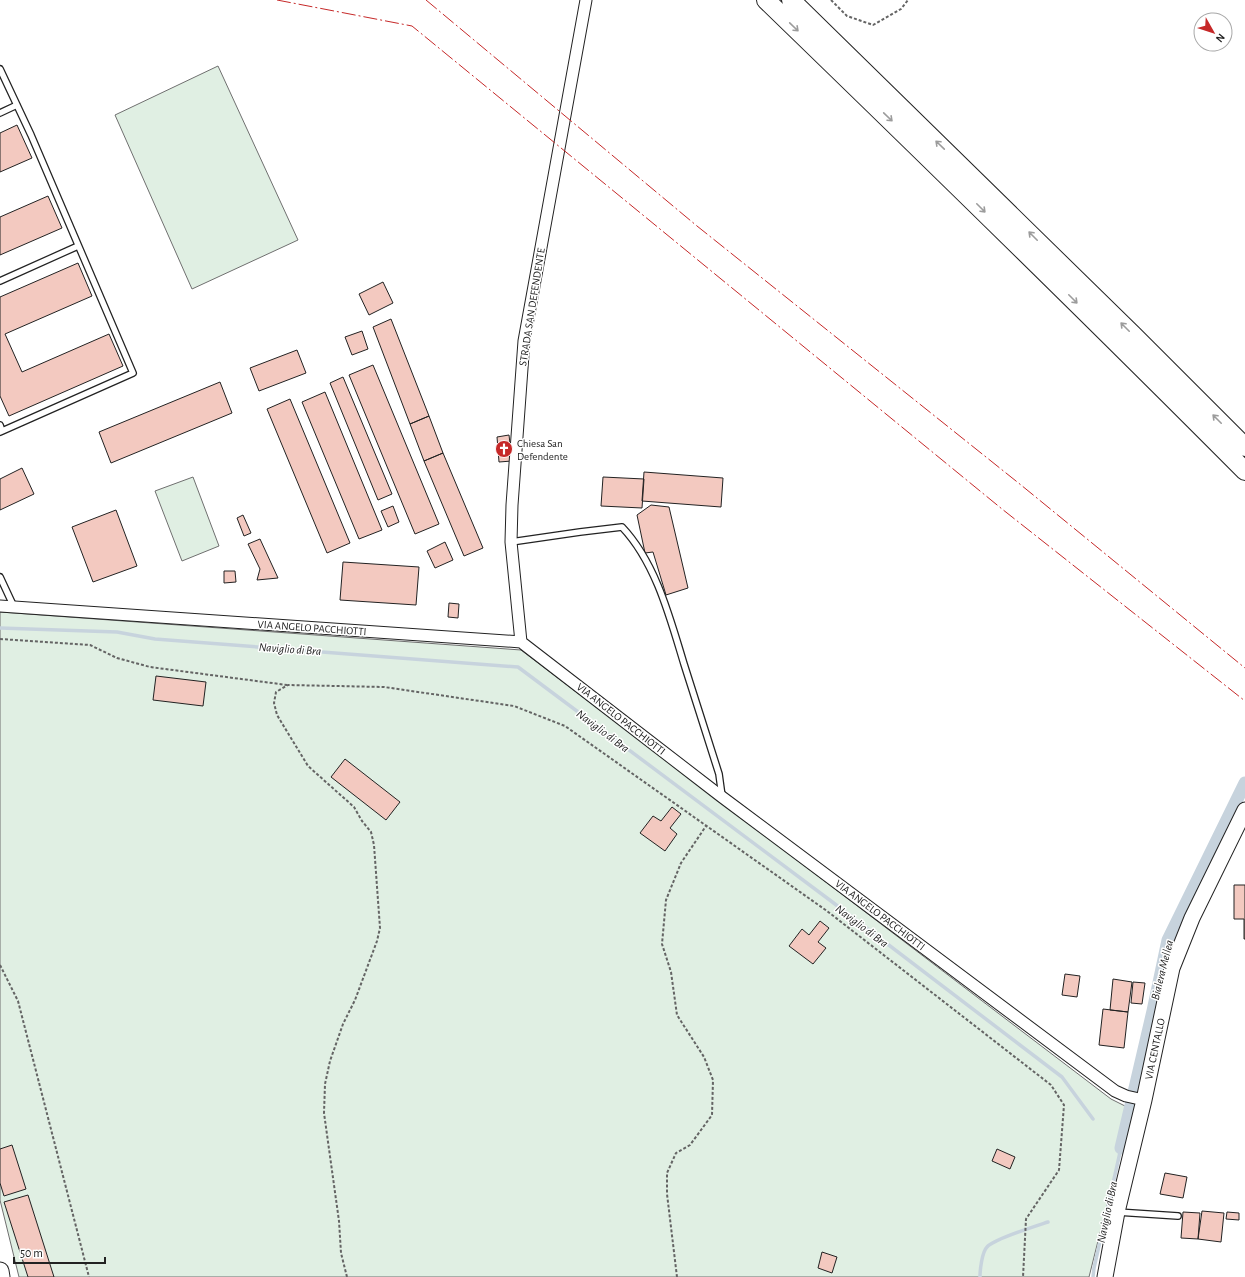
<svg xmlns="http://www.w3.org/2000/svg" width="1245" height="1277" viewBox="0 0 1245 1277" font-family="'Alegreya Sans',sans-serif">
<rect width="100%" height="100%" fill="#fff"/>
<path fill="#e0efe3" stroke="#6f6f6f" d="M218,66l80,174 -106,49 -77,-174z
M193,477l26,69 -37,15 -27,-70z
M0,612l521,38 590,449 20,10 -42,168h-1070l-19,-77z"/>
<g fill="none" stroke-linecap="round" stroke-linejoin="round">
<path stroke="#c7d3dd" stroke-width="3.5" d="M0,628l117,4 38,7 363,28 313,234 231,176 31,42
M980,1277c0,-7 2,-25 7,-30 7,-8 49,-21 61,-25
M1093,1277l1,-9 27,-120"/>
<path stroke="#c7d3dd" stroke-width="13" d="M1121,1148l32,-137 15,-71 77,-157"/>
</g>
<path fill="#f3c9c0" stroke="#222" d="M17,125l15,33 -32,14v-39z
M48,196l14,32 -62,27v-38z
M78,263l14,33 -87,38 17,38 87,-38 14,32 -114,50 -9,-20v-99z
M383,282l10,21 -24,12 -10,-21z
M391,319l38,97 -19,8 -37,-97z
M362,331l6,18 -16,6 -7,-18z
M297,350l9,23 -47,18 -9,-23z
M373,365l66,159 -24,10 -66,-159z
M343,377l49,117 -14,6 -48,-117z
M220,382l12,31 -121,50 -12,-31z
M325,392l57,138 -23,9 -57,-137z
M290,399l60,144 -23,10 -60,-144z
M429,416l14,37 -19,8 -14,-37z
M509,435l3,26 -13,1 -2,-25z
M443,453l40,95 -19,8 -40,-95z
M22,468l12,26 -34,16v-31z
M644,472l79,6 -2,29 -79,-6z
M603,477l41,2 -2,29 -41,-2z
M651,505l18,2 19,81 -22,7 -13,-43 -8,1 -8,-38z
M393,506l6,16 -11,5 -7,-16z
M116,510l21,56 -44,16 -21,-55z
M243,515l8,18 -7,3 -7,-18z
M260,539l18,39 -21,2 3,-11 -12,-25z
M445,542l8,18 -18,8 -8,-17z
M343,562l76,5 -3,38 -76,-5z
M224,571h11l1,11 -12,1z
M449,603l10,1 -1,14 -10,-1z
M156,676l50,6 -3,24 -50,-6z
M345,759l55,43 -14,18 -55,-43z
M672,807l9,7 -11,14 7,6 -12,17 -25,-18 13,-17 8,5z
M1234,885h11v54h-1v-20h-10z
M820,921l9,7 -11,14 8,6 -13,16 -24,-18 13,-17 7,6z
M1065,974l15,2 -3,21 -15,-2z
M1113,979l19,3 -4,30 -18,-2z
M1133,982l12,1 -3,21 -11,-1z
M1103,1009l25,3 -4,36 -25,-3z
M12,1145l14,44 -22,7 -4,-13v-34z
M997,1149l18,8 -5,12 -18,-8z
M1165,1173l22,4 -4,21 -23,-4z
M28,1195l26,82h-26l-24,-75z
M1202,1211l22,2 -3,29 -23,-3z
M1183,1212l17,1 -2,26 -17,-1z
M1227,1212l12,1v7l-13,-1z
M822,1252l15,5 -5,16 -14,-5z"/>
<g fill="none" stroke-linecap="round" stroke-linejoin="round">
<g stroke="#222" stroke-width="8">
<path id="service" d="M0,69l31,66 102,238 -133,59
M0,113l17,-8
M0,281l78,-35
M0,425l2,6
M511,542l69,-10 42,-5c34,36 48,91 62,137 12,37 23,73 35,110l3,22
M0,577l14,30
M1117,1212l61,4"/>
</g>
<g stroke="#222" stroke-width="13">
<path id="minor" d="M0,606l521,36 201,155 393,294 11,5 18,4
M521,642l-10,-100 1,-37 12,-164 62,-341"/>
</g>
<g stroke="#222" stroke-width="17">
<path id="secondary" d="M1105,1277l12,-65 27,-112 28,-132 20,-50 53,-108"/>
</g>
<g stroke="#222" stroke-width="19">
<path id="primary" d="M0,1271l1,6"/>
</g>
<g stroke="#222" stroke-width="20">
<path id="trunk" d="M766,0c161,156 321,312 479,471
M791,0l342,335 112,112"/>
</g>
<path stroke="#646464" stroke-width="2" stroke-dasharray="3 2" stroke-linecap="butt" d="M831,0l16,16 26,9 28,-16 7,-9
M0,639l90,6 27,13 33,9 137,18
M0,965l18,36 71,276
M347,1277l-6,-24 -2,-32 -15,-108 1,-29 5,-23 13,-37 12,-24 22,-59 3,-13 -6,-83 -3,-13 -9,-11 -8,-14 -46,-41 -31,-51 -3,-12 2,-11 12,-7 96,2 130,19 51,20 262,185 224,174 13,20 -5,65 -33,49 -3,58
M677,1277l-10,-83v-21l9,-20 14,-8 22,-30 1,-35 -9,-23 -27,-42 -6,-43 -9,-28 4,-44 15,-37 25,-37"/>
<use href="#service" stroke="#fff" stroke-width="5.5"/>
<use href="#minor" stroke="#fff" stroke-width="11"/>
<use href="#secondary" stroke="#fff" stroke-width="15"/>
<use href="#primary" stroke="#fff" stroke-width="17"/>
<use href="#trunk" stroke="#fff" stroke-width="18"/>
<path stroke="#c62828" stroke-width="1" stroke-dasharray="14 3 2 3" stroke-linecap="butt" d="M277,0l135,26 590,483 243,192
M426,0l271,226 324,259 224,183"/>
</g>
<defs><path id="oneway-shaft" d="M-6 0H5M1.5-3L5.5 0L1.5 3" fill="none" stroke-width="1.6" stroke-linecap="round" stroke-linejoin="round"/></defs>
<g stroke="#9c9c9c">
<use href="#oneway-shaft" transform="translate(794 27) rotate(44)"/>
<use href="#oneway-shaft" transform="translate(888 117) rotate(44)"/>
<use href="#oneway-shaft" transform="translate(940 145) rotate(-136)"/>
<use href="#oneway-shaft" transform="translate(981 208) rotate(45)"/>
<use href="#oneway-shaft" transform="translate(1033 236) rotate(-135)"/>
<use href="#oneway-shaft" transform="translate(1073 299) rotate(45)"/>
<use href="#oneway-shaft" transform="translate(1125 327) rotate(-135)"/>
<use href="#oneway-shaft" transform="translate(1217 419) rotate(-135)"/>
</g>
<defs>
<g id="church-disc" transform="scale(0.9)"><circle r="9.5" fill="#c62828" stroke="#fff"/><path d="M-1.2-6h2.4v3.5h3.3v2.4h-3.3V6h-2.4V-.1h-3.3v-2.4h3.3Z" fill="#fff"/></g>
</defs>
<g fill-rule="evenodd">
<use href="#church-disc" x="504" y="449"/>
</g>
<g text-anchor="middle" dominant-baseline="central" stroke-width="3" stroke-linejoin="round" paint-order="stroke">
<g font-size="11" fill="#222" stroke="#fff">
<text transform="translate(532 307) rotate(-81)">STRADA SAN DEFENDENTE</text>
<text transform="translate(312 628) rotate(4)">VIA ANGELO PACCHIOTTI</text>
<text transform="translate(621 719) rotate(38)">VIA ANGELO PACCHIOTTI</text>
<text transform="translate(880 915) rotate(37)">VIA ANGELO PACCHIOTTI</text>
<text transform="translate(1155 1049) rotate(-78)">VIA CENTALLO</text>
</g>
<g font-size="11" fill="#222" stroke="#fff" text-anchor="start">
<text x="517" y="443">Chiesa San<tspan x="517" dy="13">Defendente</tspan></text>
</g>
<g font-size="12" font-style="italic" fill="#222" stroke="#fff">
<text transform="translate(290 649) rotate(4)">Naviglio di Bra</text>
<text transform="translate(603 731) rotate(37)">Naviglio di Bra</text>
<text transform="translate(862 926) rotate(37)">Naviglio di Bra</text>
<text transform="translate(1162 970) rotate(-76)">Bialera Mellea</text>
<text transform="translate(1107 1212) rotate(-78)">Naviglio di Bra</text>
</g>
</g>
<g transform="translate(1213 32) rotate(129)"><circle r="19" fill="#ffffff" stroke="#a7a7a7"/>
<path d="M0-3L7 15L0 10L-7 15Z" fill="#c62828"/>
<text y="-6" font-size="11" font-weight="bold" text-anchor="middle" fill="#222222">N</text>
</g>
<path d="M14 1257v6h91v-6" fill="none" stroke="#222222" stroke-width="2"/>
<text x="20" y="1257" font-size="12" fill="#222222" stroke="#ffffff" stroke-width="3" paint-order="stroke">50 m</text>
</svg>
